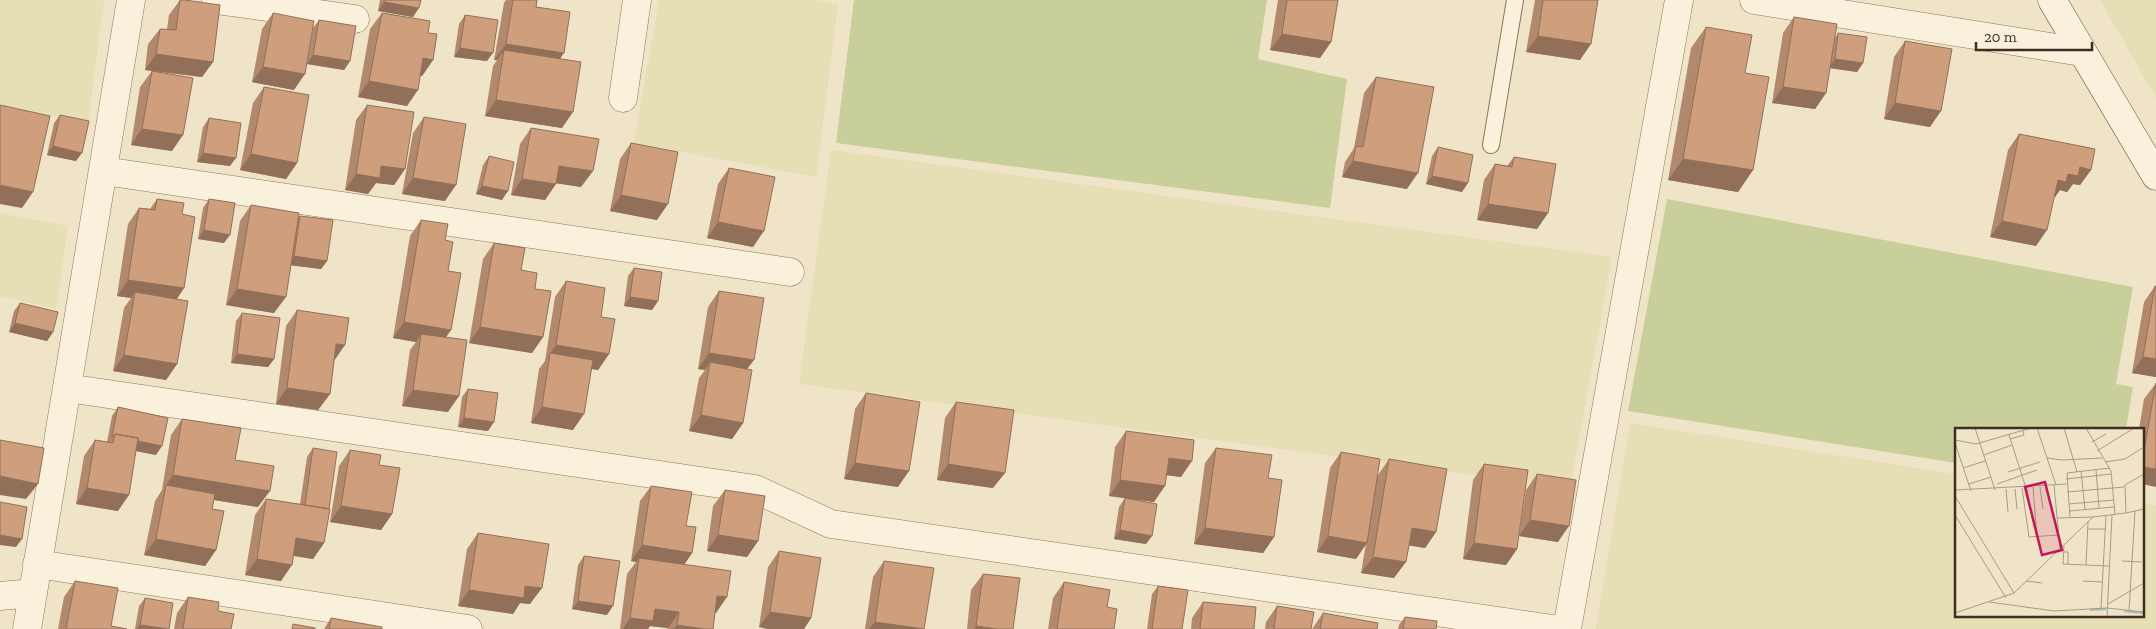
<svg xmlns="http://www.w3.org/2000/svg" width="2156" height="629" viewBox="0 0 2156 629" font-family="'Zilla Slab',serif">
<rect width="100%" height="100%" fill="#f0e4c8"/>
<path fill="#e6deb5" d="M0,0h104l-16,123 -88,-16z
M659,0h156l23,4 -22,173 -182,-34z
M2100,0h56v98z
M831,150l781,107 -42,231 -771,-104z
M0,213l68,13 -12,83 -56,-13z
M1630,423l326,51v141h186v-112l14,2v124h-560z"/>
<path fill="#c9cf9b" d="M854,0h413l-9,59 89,20 -17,129 -494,-65z
M1667,199l466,88 -17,97 17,3 -7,42h-170v34l-328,-52z"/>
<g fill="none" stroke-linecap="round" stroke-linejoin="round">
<g stroke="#8d765c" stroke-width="18">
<path id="service" d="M1491,145l24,-145"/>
</g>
<g stroke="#8d765c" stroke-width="29">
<path id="minor" d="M216,0l139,19
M1754,0l328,52
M623,98l14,-98
M104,171l686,101
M67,388l688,101 76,35 722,105
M37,564l431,65
M0,596l33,-3
M27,629l104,-629
M1567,629l112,-629"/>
</g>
<g stroke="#6f573f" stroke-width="29">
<path id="secondary" d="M2052,0l104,176"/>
</g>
<use href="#service" stroke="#faf1dc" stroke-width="16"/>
<use href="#minor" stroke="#faf1dc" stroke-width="28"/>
<use href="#secondary" stroke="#faf1dc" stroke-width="28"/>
</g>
<path fill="#b2896c" d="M180,0h5l28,62 -11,15 -57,-7 3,-26 12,-15h7l2,-14z
M380,0h41l-8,17 -35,-6z
M506,0h31l-1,7 24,52 2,69 -77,-12 8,-50 4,-6h-3l10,-57z
M1278,0h60l-7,42 -11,16 -50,-8z
M1535,0h63l-18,60 -54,-8z
M273,13l21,77 -42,-8 10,-53z
M382,13l46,20 5,27 -11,16 -2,-1 -13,31 -49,-9 12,-68z
M465,15l22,46 -33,-4 5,-33z
M1794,17l41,21 3,-5 25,30 -6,9 -27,-4 -4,25 -11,16 -43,-6 11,-70z
M319,20l31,41 -6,9 -37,-6 6,-36z
M1706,27l39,46 8,97 -15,22 -70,-12 23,-132z
M1905,41l25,86 -46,-8 10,-62z
M152,71l20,80 -41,-6 9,-58z
M1376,77l31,112 -65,-12 3,-15 9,-14 10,-55z
M264,87l33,76 -11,16 -46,-9 13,-67z
M367,105l38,64 -11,16 -18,-2 -8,11 -23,-4 11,-70z
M60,115l16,46 -29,-6 7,-32z
M424,117l21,84 -43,-7 11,-61z
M209,118l21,48 -33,-4 6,-35z
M531,128l50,59 -25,-4 -11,17 -34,-5 9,-51z
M2019,134l72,36 -11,15 -7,-1 -6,8 -7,-2 -5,7h-1l-18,49 -46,-9 18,-87z
M631,143l26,77 -47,-9 10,-52z
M1438,147l24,45 -36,-8 6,-28z
M489,156l13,44 -26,-6 7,-29z
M1514,157l34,56 -11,16 -60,-9 7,-40 11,-16 12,2z
M729,168l24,79 -46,-9 11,-54z
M157,199l25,15 2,74 -7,11v65l-11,16 -53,-9 11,-63 7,-10 -14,-2 11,-72 11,-16 11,1z
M209,199l15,44 -26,-4 5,-31z
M251,205l47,14 2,-3 27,45 -6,8 -30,-4 -17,48 -48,-8 14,-84z
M421,220l24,20 3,31 -2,67 2,74 -46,-6 8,-56 6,-8 -23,-4 17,-102z
M494,243l27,27 14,19 8,48 -11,16 -63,-10 14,-84z
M634,268l24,33 -6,9 -28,-4 4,-30z
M566,281l35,36 8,37 -11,16 -6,-1 -19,61 -42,-7 8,-54 6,-8 10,-64z
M2155,286h1v91l-24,-4 12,-71z
M719,291l28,78 -4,54 -11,16 -43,-8 10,-53 6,-8 -7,-1 10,-62z
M20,303l33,29 -6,9 -38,-9 5,-21z
M297,310l37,51 -4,33 -12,16 -42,-6 10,-78z
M242,313l32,46 -6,8 -37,-4 5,-42z
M2156,383l-14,101v-55h-3l5,-30z
M468,389l20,42 -30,-4 4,-30z
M866,393l32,94 -54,-8 11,-70z
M956,402l37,86 -56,-8 8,-62z
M118,407l38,48 -20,-4 -18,60 -42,-7 8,-48 11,-16 12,2 5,-26z
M182,419l53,41 23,47 -44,-7 -2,9 4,41 -11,16 -61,-11 11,-54 7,-11 9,-55z
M1126,431l55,46 -14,-2 -13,27 -22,-3 14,45 -32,-5 5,-32 6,-9 -16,-2 6,-49z
M313,448l11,95 -11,16 -20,-3 -12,25 -36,-6 10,-60 11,-16 34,5 7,-47z
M1216,448l52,30 6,59 -11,16 -69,-9 11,-81z
M350,450l29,15 13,49 -11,16 -51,-8 9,-56z
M1341,452l37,23 11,-16 47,73 -11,16 -16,-3 -15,33 -33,-5 5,-30 -10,16 -39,-7 13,-84z
M1484,464l33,85 -11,16 -43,-6 10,-79z
M1537,474l21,68 -39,-6 7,-46z
M651,486l35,40 6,27 -8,12 32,48h-1l-2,16h-46l1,-1 -18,-2 -2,3h-28l7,-55 9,-12 -5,-1 9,-60z
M725,490l33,51 -11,16 -40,-6 6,-45z
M478,533l52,71 -10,-1 -7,11 -55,-8 9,-57z
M779,551l32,67 -7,11h-36l-9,-2 9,-60z
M584,556l23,59 -35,-6 6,-44z
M884,561l40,68h-59l8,-52z
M983,574l30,55h-46l4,-39z
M75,581l36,45 16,3h-69l6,-32z
M1064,582l43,25 7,22h-66l5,-31z
M1158,586l24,43h-35l5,-35z
M188,597l30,14 13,18h-57l3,-16z
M145,598l24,31h-34l4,-23z
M1203,602l51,27h-63l1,-11z
M1277,606l34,23h-46l1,-7z
M1323,613l54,16h-65z
M1405,617l31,12h-38l1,-4z
M331,618l51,11h-58z"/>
<path fill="#916f58" d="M384,2l35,6 -6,9 -35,-6z
M1282,34l49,8 -11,16 -50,-8z
M1538,36l53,8 -11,16 -54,-8z
M506,44l58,9 -11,16 -49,-19 -7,10h-3z
M460,48l33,5 -6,8 -33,-4z
M156,54l57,8 -11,15 -57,-7z
M313,55l37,6 -6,9 -37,-6z
M423,58l10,2 -11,16 -10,-2z
M1835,59l28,4 -6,9 -28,-4z
M263,67l42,7 -11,16 -42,-8z
M369,81l49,9 -11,16 -49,-9z
M1783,87l43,6 -11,16 -43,-6z
M496,100l77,12 -11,16 -77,-12z
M1895,103l46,8 -11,16 -46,-8z
M142,129l41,6 -11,16 -41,-6z
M53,146l29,7 -6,8 -29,-6z
M203,153l33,5 -6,8 -33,-4z
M251,154l46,9 -11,16 -46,-9z
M1683,159l70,11 -15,22 -70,-12z
M1353,161l65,12 -11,16 -65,-12z
M381,166l24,3 -11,16 -18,-2 -8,11 -23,-4 11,-16z
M559,166l34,5 -12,16 -33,-5z
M2080,167l11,3 -11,15 -7,-1 -6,8 -7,-2 -5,7 -9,-1 12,-16z
M1432,176l36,7 -6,9 -36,-8z
M413,178l43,7 -11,16 -43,-7z
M522,179l34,5 -11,16 -34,-5z
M0,185l33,7 -11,16 -22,-4z
M482,186l26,5 -6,9 -26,-6z
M621,195l47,9 -11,16 -47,-9z
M1488,204l60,9 -11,16 -60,-9z
M2002,221l45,9 -11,16 -46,-9z
M718,222l46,9 -11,16 -46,-9z
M204,230l26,5 -6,8 -26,-4z
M294,256l33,5 -6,8 -33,-4z
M128,280l56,8 -11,16 -38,-12 -4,6 -14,-2z
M237,289l49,8 -12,16 -48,-8z
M630,297l28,4 -6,9 -28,-4z
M404,322l47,8 -11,16 -19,-12 -5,8 -23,-4z
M15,323l38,9 -6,9 -38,-9z
M480,327l63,10 -11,16 -63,-10z
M336,344l9,1 -11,16z
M556,345l53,9 -11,16 -49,-8 1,-9 -5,8z
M709,353l45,7 -12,16 -32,-14 -5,8 -7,-1z
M237,354l37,5 -6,8 -37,-4z
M124,355l53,9 -11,16 -53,-9z
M2143,357l13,2v18l-24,-4z
M287,388l43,6 -12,16 -42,-6z
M413,390l46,6 -11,16 -46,-6z
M542,407l42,7 -11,16 -42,-7z
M701,415l42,8 -11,16 -43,-8z
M464,418l30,4 -6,9 -30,-4z
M114,436l48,10 -6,9 -45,-9 2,-3z
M1169,458l23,3 -11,16 -23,-3z
M855,463l54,8 -11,16 -54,-8z
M948,464l57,9 -12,15 -56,-8z
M2142,467l14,2v18l-14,-3z
M173,475l97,16 -12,16 -94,-15 2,-7z
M0,476l38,8 -12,15 -26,-4z
M1120,480l45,6 -11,16 -45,-6z
M87,488l42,7 -11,16 -42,-7z
M341,506l51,8 -11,16 -51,-8z
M1530,520l39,6 -11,16 -39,-6z
M1205,528l69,9 -11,16 -69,-9z
M1412,528l24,4 -11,16 -25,-4z
M1120,530l32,6 -6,8 -32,-5z
M0,535l22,4 -6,8 -16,-2z
M718,535l40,6 -11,16 -40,-6z
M1328,536l39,7 -11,16 -39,-7z
M296,538l28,5 -11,16 -28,-5z
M156,539l60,11 -11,16 -61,-11z
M1474,543l43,6 -11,16 -43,-6z
M642,545l50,8 -11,16 -42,-11 -3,4 -5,-1z
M1373,557l33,5 -12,16 -33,-5z
M257,559l35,6 -11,16 -36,-6z
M525,586l17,2 -12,16 -10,-1 -7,11 -55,-8 11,-16z
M717,596l10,1 -11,16 -10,-1z
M578,601l35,5 -6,9 -35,-6z
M655,609l24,3 -11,16 -18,-2 -2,3h-25l7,-11z
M770,612l41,6 -7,11h-36l-9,-2z
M875,622l47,7h-53z
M140,625l26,4h-29z
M677,625l28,4h-31z
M976,626l21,3h-23z"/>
<path fill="#cf9f7d" stroke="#916f58" d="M180,0h5l35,5 -7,57 -57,-8 4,-25 16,1z
M385,0h36l-2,8 -35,-6z
M513,0h24l-1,7 34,5 -6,41 -58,-9z
M1287,0h51l-7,42 -49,-8z
M1543,0h55l-7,44 -53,-8z
M273,13l41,8 -9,53 -42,-7z
M382,13l48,8 -2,12 9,1 -4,26 -10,-2 -5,32 -49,-9z
M465,15l33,5 -5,33 -33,-5z
M1794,17l43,7 -11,69 -43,-6z
M319,20l37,6 -6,35 -37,-6z
M1706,27l46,8 -7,38 24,4 -16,93 -70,-11z
M1838,33l29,4 -4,26 -28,-4z
M1905,41l47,8 -11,62 -46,-8z
M504,50l77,12 -8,50 -77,-12z
M152,71l41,7 -10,57 -41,-6z
M1376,77l58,10 -16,86 -65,-12 3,-15 7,1z
M264,87l45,8 -12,68 -46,-9z
M0,105l50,11 -17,76 -33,-7z
M367,105l47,7 -9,57 -24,-3 -1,12 -24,-4z
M60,115l29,6 -7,32 -29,-7z
M424,117l42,7 -10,61 -43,-7z
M209,118l32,5 -5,35 -33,-5z
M531,128l68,11 -6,32 -34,-5 -3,18 -34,-5z
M2019,134l76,15 -4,21 -11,-3 -2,9 -10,-2 -2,8 -8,-2 -11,50 -45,-9z
M631,143l47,9 -10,52 -47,-9z
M1438,147l35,8 -5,28 -36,-7z
M489,156l25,6 -6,29 -26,-5z
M1514,157l42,7 -8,49 -60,-9 7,-40 17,3z
M729,168l46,9 -11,54 -46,-9z
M157,199l27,4 -2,11 13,3 -11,71 -56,-8 11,-72 16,2z
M209,199l26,4 -5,32 -26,-5z
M251,205l48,8 -13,84 -49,-8z
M300,216l33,4 -6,41 -33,-5z
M421,220l27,4 -3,16 8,2 -5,29 13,2 -10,57 -47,-8z
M494,243l31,5 -4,22 16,3 -2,16 16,2 -8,46 -63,-10z
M634,268l28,4 -4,29 -28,-4z
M566,281l39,7 -4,29 14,2 -6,35 -53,-9z
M2155,286h1v73l-13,-2z
M719,291l45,7 -10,62 -45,-7z
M135,292l53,9 -11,63 -53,-9z
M20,303l38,9 -5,20 -38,-9z
M297,310l52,8 -4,27 -9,-1 -6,50 -43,-6z
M242,313l38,5 -6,41 -37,-5z
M421,334l46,6 -8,56 -46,-6z
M550,353l43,7 -9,54 -42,-7z
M710,362l42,8 -9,53 -42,-8z
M2156,383v86l-14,-2v-6z
M468,389l30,4 -4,29 -30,-4z
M866,393l54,9 -11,69 -54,-8z
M956,402l58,8 -9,63 -57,-9z
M118,407l50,11 -6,28 -24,-5v-3l-23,-4 -2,2h-1z
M182,419l59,9 -6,32 39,6 -4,25 -97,-16z
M1126,431l68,9 -2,21 -23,-3 -4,28 -45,-6z
M115,434l23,4 -9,57 -42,-7 8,-48 18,3z
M0,440l44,8 -6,36 -38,-8z
M313,448l24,4 -8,57 -24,-4z
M1216,448l56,7 -4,23 14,2 -8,57 -69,-9z
M350,450l31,5 -2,10 21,3 -8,46 -51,-8z
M1341,452l39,7 -13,84 -39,-7z
M1389,459l58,10 -11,63 -24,-4 -6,34 -33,-5z
M1484,464l44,6 -11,79 -43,-6z
M1537,474l39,6 -7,46 -39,-6z
M166,485l49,9 -3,15 12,2 -8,39 -60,-11z
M651,486l41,6 -6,34 10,1 -4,26 -50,-8z
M725,490l40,6 -7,45 -40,-6z
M1125,498l32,6 -5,32 -32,-6z
M266,499l64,10 -6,34 -28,-5 -4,27 -35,-6z
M0,502l27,5 -5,32 -22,-4z
M478,533l71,11 -7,44 -17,-2 -1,12 -55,-8z
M779,551l42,7 -10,60 -41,-6z
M584,556l36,5 -7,45 -35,-5z
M639,558l92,13 -4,26 -10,-1 -4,33h-8l-28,-4 2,-13 -24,-3 -2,12 -23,-3z
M884,561l50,7 -10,61 -49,-7z
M983,574l37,4 -7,51h-16l-21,-3z
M75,581l43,7 -7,38 16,3h-61z
M1064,582l46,8 -3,17 10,2 -3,20h-57z
M1158,586l30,4 -6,39h-30z
M188,597l31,5 -1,9 16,3 -3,15h-48z
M145,598l28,5 -4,26 -29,-4z
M1203,602l53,5 -2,22h-54z
M1277,606l37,6 -3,17h-37z
M1323,613l55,10 -1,6h-57z
M1405,617l32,4 -1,8h-33z
M331,618l51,9v2h-53z
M293,624l22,4v1h-23z"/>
<g transform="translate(1955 428)">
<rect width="189" height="189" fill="#f0e4c8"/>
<path fill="none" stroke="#a9c4bc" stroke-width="2.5" d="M135,182l16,-1M169,183l20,2"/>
<path fill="none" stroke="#a89b85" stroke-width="1" d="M20,0l20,62M82,0l19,57M109,0l13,44M131,0l25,43 4,43M54,7l17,53M55,11l14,-4 -1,-4M0,12l21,4 55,-16M137,14l14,-8M0,15l16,48M142,23l37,-23M29,27l28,-10M92,30l15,2 40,-2M150,34l20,-3 19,-12M8,40l22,-7M141,42l3,38M126,43l4,38M53,44l32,-10M111,51l45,-5M14,56l22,-7M42,56l40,-14M99,57l6,63M78,59l4,50M85,59l3,22M67,60l7,49 30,-2M72,60l3,22M51,61l2,23M60,61l2,20M0,62l112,-6M112,64l57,-5M0,68l59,97M114,76l45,-4M114,83l45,-4M171,85l18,-4M0,87l51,83M115,89l-3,-44 43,-5M102,90l36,-1M133,101h17M109,118l-1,18 46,2M109,124h4v12M167,133l20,1M131,137l2,-43M71,153l16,2M128,153l19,1M34,174l65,9 53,-3 37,4M153,176l36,-21M146,180l5,-93M174,183l6,-100M0,185l59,-20 79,-76 33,-4 -1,-28 19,-11M152,189l5,-102"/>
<path fill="#c2185b" fill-opacity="0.15" stroke="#c2185b" stroke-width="2.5" d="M90,54l17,68 -20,5 -17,-68z"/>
<rect width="189" height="189" fill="none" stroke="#3d2e20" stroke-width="2.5"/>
</g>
<path d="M1976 42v8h116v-8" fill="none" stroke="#3d2e20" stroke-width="2.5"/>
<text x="1984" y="42" font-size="15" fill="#3d2e20" stroke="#f7eed8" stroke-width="4" paint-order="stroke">20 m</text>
</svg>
